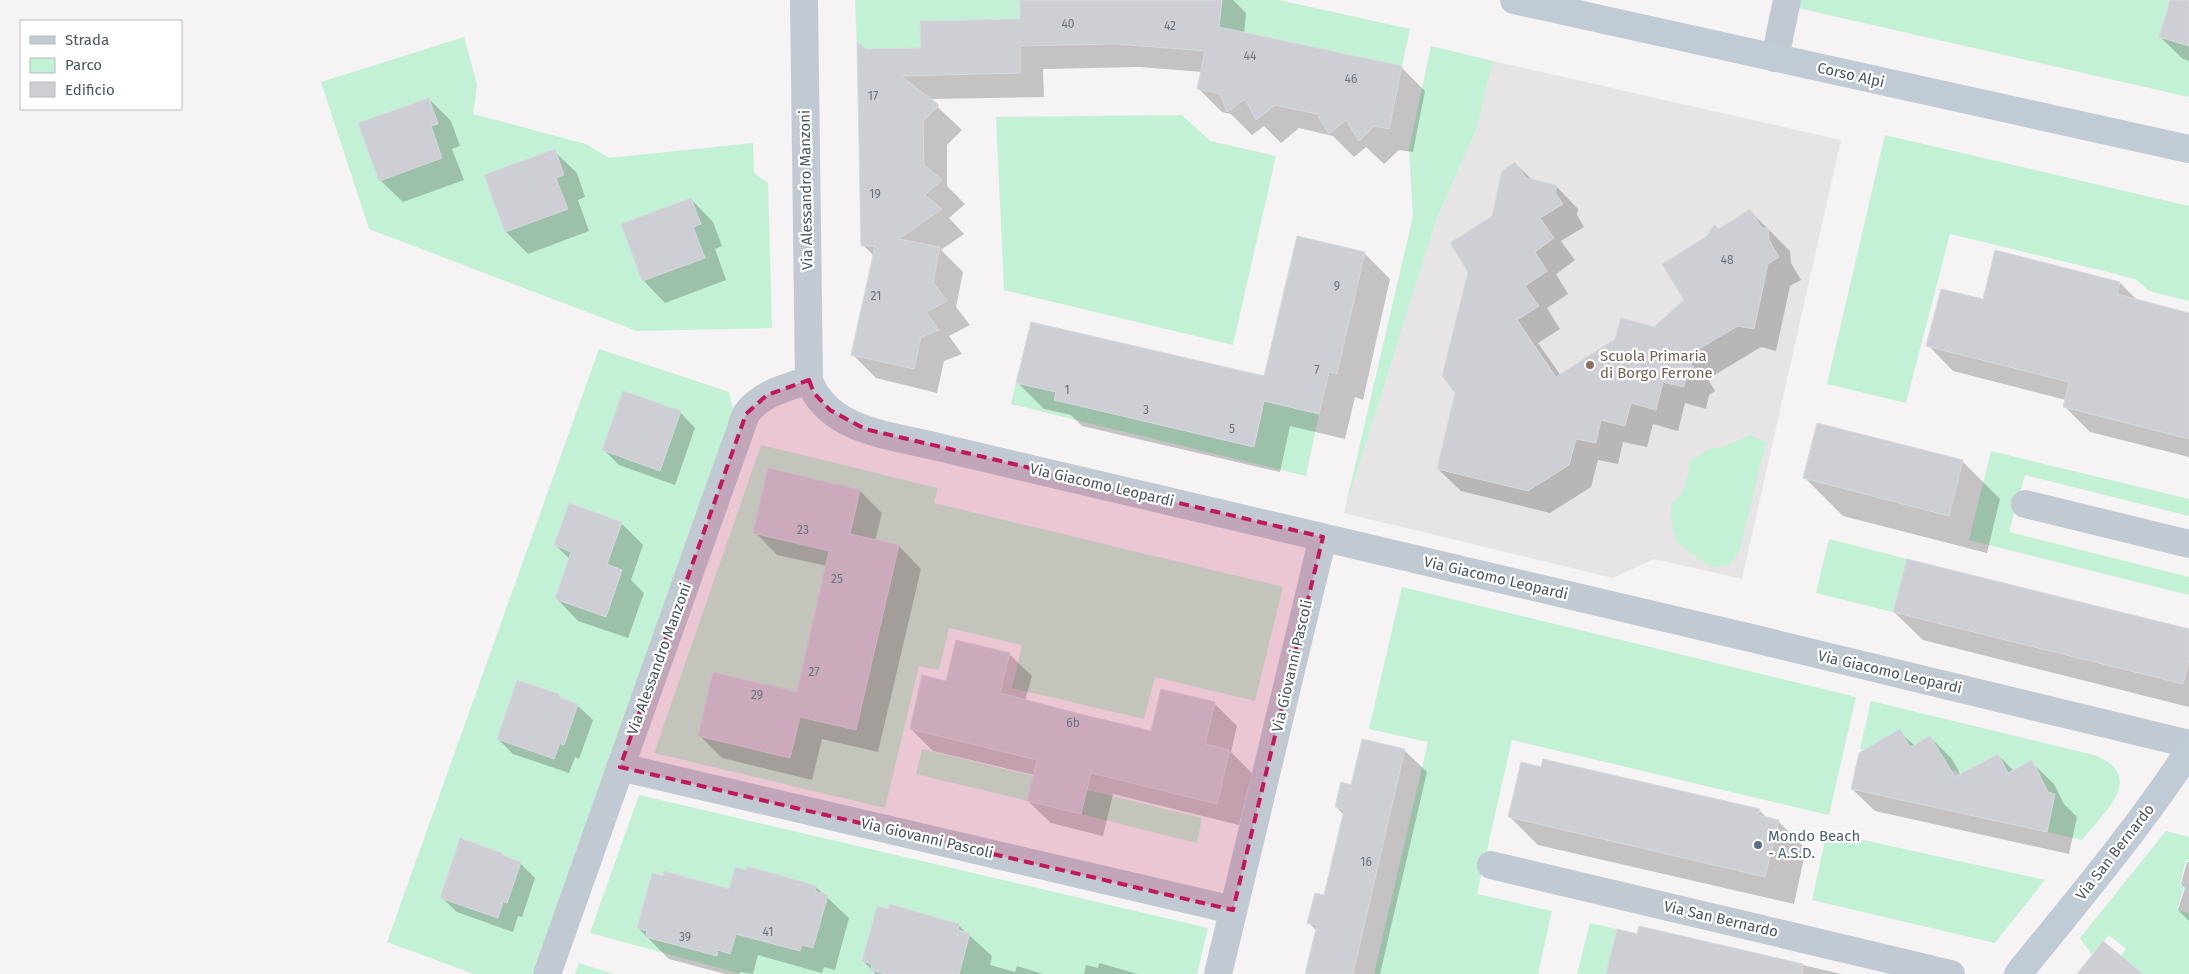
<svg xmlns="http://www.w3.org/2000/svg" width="2189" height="974" viewBox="0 0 2189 974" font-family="'Fira Sans',sans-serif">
<rect width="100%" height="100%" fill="#f5f3f3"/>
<path fill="#e6e4e5" d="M1493,61l348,79 -99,439 -88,-20 -41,19 -269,-65 93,-295 40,-90z"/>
<path fill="#c3f1d5" d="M855,0h165v19l-99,2v27l-64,1z
M1222,0h57l131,29 -8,37 -183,-39z
M1800,0h389v97l-391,-89z
M464,37l13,47 -4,30 113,30 23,14 144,-15 1,30 14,10 4,145 -135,3 -268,-102 -48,-147z
M1431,46l62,15 -16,67 -40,90 -93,295 69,-297 -4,-67z
M1182,115l28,26 66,15 -43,189 -229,-55 -8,-173z
M1885,135l304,71v95l-40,-10 -12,-11 -21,-6 -166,-40 -44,169 -79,-19z
M599,349l130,43 4,18 -201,564h-58l-87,-32z
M1016,383l40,9 77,27 120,28 11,-46 55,13 -13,62 -295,-72z
M1750,435l16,7 -27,110 -10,13 -18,2 -34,-24 -5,-17 -1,-22c13,-10 18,-25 18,-42l20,-13 14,-2z
M761,445l177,43 -4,15 349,84 -28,114 -100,-24 -11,42 -132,-31 10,-43 -73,-17 -10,42 -20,-4 -34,142 -231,-55z
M1991,451l198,48v17l-164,-41 -16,57 180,45v18l-220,-55z
M1829,539l78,20 -14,53 -77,-19z
M1402,587l454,110 -27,118 -317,-75 -35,154 75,17 -14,63h-164l54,-232 -59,-13z
M1871,701l223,54c54,21 10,57 -12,85l-35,-8 8,-38 -14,-4 -9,-29 -24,12 -10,-19 -25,13 -2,8 -29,-7 2,-9 -14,-23 -20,11 -11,-18 -24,15 -2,8 -13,-3z
M922,749l111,27 -6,25 -111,-27z
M1087,790l115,28 -5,25 -116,-29z
M639,795l569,133 -11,46h-456l-151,-41z
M2166,831l23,6v24l-3,-1 -6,24 4,2 -7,24 12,3v61h-46l-22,-18 5,-7 -17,-14 -17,20 -12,-17z
M1827,832l218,48 -50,63 -183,-43z
M1590,923l27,6 -11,45h-29z
M579,963l34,11h-38z"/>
<path fill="#0003" d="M1021,0h212l13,13 -2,21 157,33 24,24 -12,61 -14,-2 -15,14 -18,-17 -12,10 -21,-21 -34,-8 -18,15 -17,-17 -12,9 -21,-21 -9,-2 -24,-24 4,-16 -62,-5 -97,2 1,28 -115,2 33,31 -15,15v41l18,18 -16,14 15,16 -23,16 22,22 -7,35 14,18 -21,11 13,18 -18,7 -7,32 -61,-15 -24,-24 22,-98 -11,-11 2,-195 58,-1 98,-29z
M2171,0h18v61l-6,-2 -23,-22z
M429,99l22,22 9,25 -8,3 12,31 -61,22 -23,-22z
M554,151l23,22 8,24 -7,3 11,31 -61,23 -22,-22 -20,-56z
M1515,163l17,17 24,6 22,23 -1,6 7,12 -23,14 14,19 -19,14 12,20 -21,14 13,21 -22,14 23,33 94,-48 31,-27 33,-71 31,-19 40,40 1,12 10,17 -11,6 -14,65 -15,-4 -53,32 7,12 -6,4 -3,14 -21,-6 -7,28 -25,-7 -6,23 -24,-5 -5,22 -20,-4 -7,27 -41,26 -89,-22 -23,-22 18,-76 37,-176z
M691,199l22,23 9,24 -7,3 11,31 -61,23 -22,-23z
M1364,253l26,26 -27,121 -8,-3 -10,42 -55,-13 -10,46 -198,-46 -11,-11 -27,-6 -26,-26 247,-5z
M2120,283l18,18 51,13v143l-99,-25 -25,-25 1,-7 -113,-29 -25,-26 56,-44z
M680,412l15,16 -20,57 -56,-20 -15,-15z
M1962,461l38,38 -13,54 -144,-37 -38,-38z
M769,469l91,22 22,22 -7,28 24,5 22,23 -43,183 -56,-13 -10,41 -90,-22 -22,-22 98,-43 29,-127 -50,-11 -22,-23z
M621,523l22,22 -12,35 13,13 -16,45 -50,-17 -22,-23 14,-39 -15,-14z
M1894,612l295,18v77l-266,-67z
M1009,654l23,22 -7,25 127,31 10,-41 53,13 22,22 -6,26 21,21 -13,52 -126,-31 -10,42 -52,-13 -23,-22 6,-26 -101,-24 -22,-22 36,-46z
M558,695l5,5 14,5 16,15 -14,39 -4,-2 -6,16 -56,-19 -15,-15z
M1899,731l16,15 15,-9 22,22 9,16 37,-20 16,16 17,-9 23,22 10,20 13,13 -8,37 -194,-43 -23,-22z
M1404,750l23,22 -47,202h-72l9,-43 -8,-8 16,-26 19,-82 -8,-8 16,-21z
M1759,810l8,8 11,3 28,28 -12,55 -256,-59 -29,-29z
M502,854l4,4 14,5 15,15 -13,39 -4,-1 -5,16 -56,-20 -16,-15z
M2187,862h2v59l-11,-11 7,-22 -4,-4z
M816,887l33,31 -14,52 -11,-3 -2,6 -64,-18 -5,19 -13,-2v2h-15l-56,-15 -31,-31 92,-37z
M958,925l34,31 -2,9 25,7 2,-6 26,8h-167l-13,-13z
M1640,927l201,47h-233l30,-38z
M1099,963l39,11h-54l2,-9 12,3z"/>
<path fill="#cdcfd5" stroke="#d7d9de" d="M1020,0h202l-3,27 183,39 -13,63 -15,-3 -15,15 -13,-21 -17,14 -12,-20 -42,-9 -19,15 -11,-21 -18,13 -7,-18 -23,-5 8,-38 -89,-7 -96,2v27l-119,3 38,29 -16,16 1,44 18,15 -17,15 17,14 -43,30 41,8 -7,35 14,19 -21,11 13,18 -18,7 -7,32 -63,-14 24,-109h-14l-4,-204 9,7 55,-1 -1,-27 100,-2z
M2170,0h19v46l-30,-9z
M429,98l9,26 -7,2 11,32 -63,23 -21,-58z
M555,149l9,26 -8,3 12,31 -63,23 -21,-57z
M1515,162l11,16 31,7 -2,7 8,12 -23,14 14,20 -19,14 12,19 -22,15 14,20 -22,14 39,57 59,-38 6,-21 33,9 30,-27 -22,-36 45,-28 7,-11 5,4 31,-20 12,19h6l1,12 10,17 -11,7 -14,65 -16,-3 -51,30 7,13 -7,4 -3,14 -21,-5 -7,28 -25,-7 -6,23 -24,-6 -5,23 -20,-4 -7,26 -41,26 -91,-22 18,-76 -13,-17 26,-104 -18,-29 42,-27 10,-45z
M691,198l10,26 -8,3 12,31 -63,23 -21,-57z
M1297,236l68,16 -28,122 -8,-2 -10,42 -55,-13 -10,46 -200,-47 2,-8 -40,-9 15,-61 233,54z
M1995,250l125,32 -3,12 72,19v126l-126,-32 6,-25 -143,-36 15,-57 42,10z
M623,391l58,20 -21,60 -58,-21z
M1817,423l146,37 -14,56 -146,-38z
M768,468l92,22 -10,44 49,11 -43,185 -56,-13 -10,41 -92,-22 15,-64 84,20 32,-141 -76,-18z
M569,503l53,19 -15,42 15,6 -16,47 -51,-18 16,-47 -17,-7z
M1907,559l282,70v31l-6,24 -290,-72z
M956,640l54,13 -10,40 84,22 67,16 10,-42 54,13 -10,42 25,6 -13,54 -126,-31 -10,41 -54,-13 10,-41 -127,-31 12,-54 24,6z
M517,680l42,14 -1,3 20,7 -14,41 -4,-2 -6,16 -57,-20z
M1900,729l10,18 20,-11 25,41 43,-23 10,19 24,-13 16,32 7,2 -8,38 -196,-43 8,-36z
M1362,739l43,10 -52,225h-48l12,-49 -10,-2 8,-30 9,2 20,-85 -9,-3 6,-25 10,3z
M1543,759l217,50 -2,6 21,5 -14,57 -257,-60 13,-55 20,5z
M460,838l42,15 -1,2 20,7 -14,41 -4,-1 -5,16 -58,-20z
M747,866l70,20 -2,5 13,4 -15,53 -11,-3 -2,6 -64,-17 -6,20 -12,-4 -1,6 -71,-19 1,-6 -10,-3 15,-55 11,3 1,-5 65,18 6,-22 11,3z
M889,904l70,20 -1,6 12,3 -11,41h-73l-15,-4 1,-6 -10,-3 15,-55 11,3z
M1639,926l164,38 -1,10h-196l11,-45 20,5z
M2103,941l40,33h-66z"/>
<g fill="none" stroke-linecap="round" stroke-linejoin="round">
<path stroke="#c1cad2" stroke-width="28" d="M804,0l5,380c19,52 82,55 129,67l813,191 438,106
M1775,58l12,-58
M2025,504l164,40
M620,767l613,143
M1491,865l460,109
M547,974l199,-560c15,-21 40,-26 63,-34
M1218,974l105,-437"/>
<path stroke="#c1cbd6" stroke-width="28" d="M1514,0l675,149
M2018,974c59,-73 120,-145 171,-223"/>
</g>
<path fill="#c2185b" fill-opacity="0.2" stroke="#c2185b" stroke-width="4" stroke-dasharray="10 6" stroke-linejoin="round" d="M809,380l5,13 16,17 35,19 458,108 -90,373 -613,-143 126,-353 21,-19z"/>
<circle fill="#8d6e63" stroke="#fff" stroke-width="2" cx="1590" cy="365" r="5"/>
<circle fill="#5c6f8a" stroke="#fff" stroke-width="2" cx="1758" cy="845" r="5"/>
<g text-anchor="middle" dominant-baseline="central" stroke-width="4.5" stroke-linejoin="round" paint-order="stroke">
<g font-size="12" fill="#6b747e">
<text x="1068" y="24">40</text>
<text x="1170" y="26">42</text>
<text x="1250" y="56">44</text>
<text x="1351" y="79">46</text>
<text x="873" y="96">17</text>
<text x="875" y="194">19</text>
<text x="1727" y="260">48</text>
<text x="1337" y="286">9</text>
<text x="876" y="296">21</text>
<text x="1317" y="370">7</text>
<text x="1067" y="390">1</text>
<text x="1146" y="410">3</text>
<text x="1232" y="429">5</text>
<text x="803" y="530">23</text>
<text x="837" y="579">25</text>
<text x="814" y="672">27</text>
<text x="757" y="695">29</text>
<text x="1073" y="723">6b</text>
<text x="1366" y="862">16</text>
<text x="768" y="932">41</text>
<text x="685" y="937">39</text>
</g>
<g font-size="15" fill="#4a5661" stroke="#fff">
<text transform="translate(1851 75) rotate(13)">Corso Alpi</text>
<text transform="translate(806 190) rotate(-91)">Via Alessandro Manzoni</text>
<text transform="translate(1102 485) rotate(13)">Via Giacomo Leopardi</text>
<text transform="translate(1496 578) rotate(13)">Via Giacomo Leopardi</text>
<text transform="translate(659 659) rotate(-70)">Via Alessandro Manzoni</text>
<text transform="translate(1292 666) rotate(-77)">Via Giovanni Pascoli</text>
<text transform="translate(1890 672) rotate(13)">Via Giacomo Leopardi</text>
<text transform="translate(927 838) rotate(13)">Via Giovanni Pascoli</text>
<text transform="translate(2115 852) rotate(-52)">Via San Bernardo</text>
<text transform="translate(1721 919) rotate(13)">Via San Bernardo</text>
</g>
<g font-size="15" fill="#785e54" stroke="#fff" text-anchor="start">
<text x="1600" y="356">Scuola Primaria<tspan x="1600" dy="17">di Borgo Ferrone</tspan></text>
</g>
<g font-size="15" fill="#4e5e75" stroke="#fff" text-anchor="start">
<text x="1768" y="836">Mondo Beach<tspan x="1768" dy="17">- A.S.D.</tspan></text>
</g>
</g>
<rect x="20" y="20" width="162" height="90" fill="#ffffff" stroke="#b7bbc0"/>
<rect x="30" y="36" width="25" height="8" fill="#c1cbd6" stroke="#b7bbc0"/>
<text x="65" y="45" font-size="15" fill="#4a5661">Strada</text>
<rect x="30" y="58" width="25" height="15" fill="#c3f1d5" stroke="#b7bbc0"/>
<text x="65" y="70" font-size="15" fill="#4a5661">Parco</text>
<rect x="30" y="82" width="25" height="15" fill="#cdcfd5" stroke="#b7bbc0"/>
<text x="65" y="95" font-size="15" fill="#4a5661">Edificio</text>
</svg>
